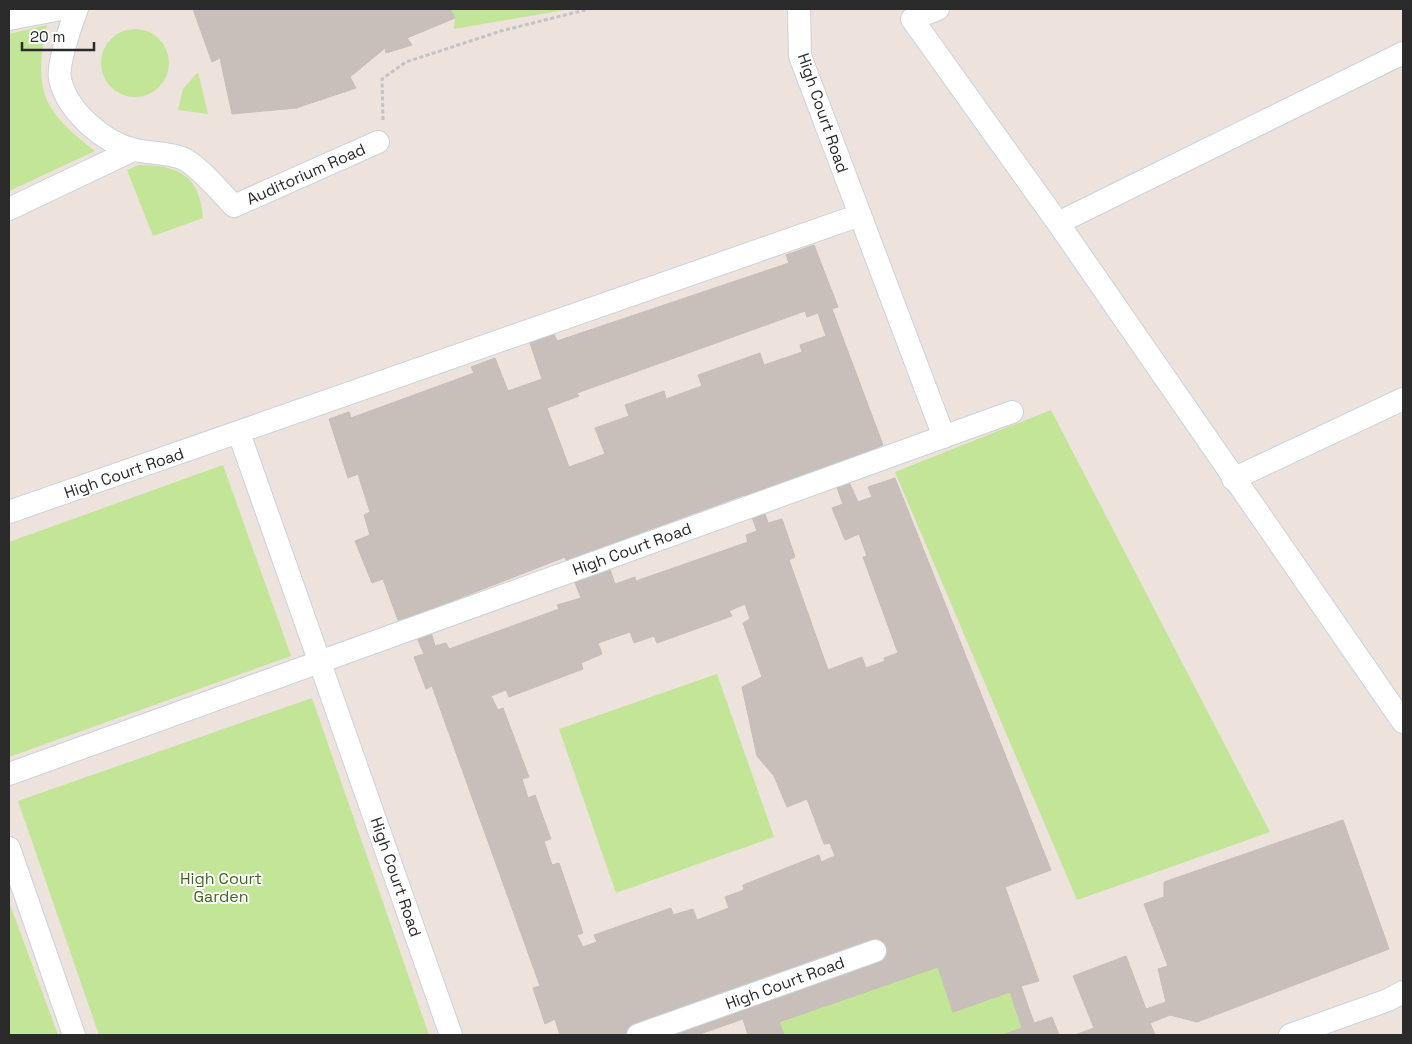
<svg xmlns="http://www.w3.org/2000/svg" width="1412" height="1044" viewBox="0 0 1412 1044" font-family="'Space Grotesk',sans-serif">
<rect width="100%" height="100%" fill="#ede2dc"/>
<path fill="#c2e597" d="M450,9h120l-116,20 1,-11z
M47,25c-14,66 -5,85 48,126l-86,40v-157z
M101 63a34 34 0 1 1 68 0a34 34 0 1 1-68 0Z
M198,72l10,42 -30,-4 5,-21z
M139,165c39,0 61,10 64,53l-50,18 -26,-66z
M1051,410l219,422 -193,68 -182,-428z
M223,465l68,191 -282,101v-215z
M717,674l57,163 -158,56 -57,-164z
M312,698l117,337h-330l-81,-234z
M9,902l49,133h-49z
M938,967l15,45 57,-20 12,36 -20,7h-218l-5,-13z"/>
<path fill="#c8bfbb" stroke="#c8bdb5" fill-rule="evenodd" d="M193,9h257l5,9 -48,20 5,7 -26,8 -1,-5 -35,29 6,11 -60,20 -64,6 -12,-56 -8,4z
M814,245l24,62 -6,2 51,136 -43,17 18,40 14,-5 -4,-10 27,-9 156,392 -46,17 34,94 -18,5 13,37 18,-6 7,18h-57l20,-7 -12,-36 -57,20 -15,-45 -159,55 5,13h-36l-5,-16 -46,16h-137l-5,-16 -10,5 -12,-36 7,-2 -108,-300 -6,3 -12,-32 10,-3 -16,-37 -10,3 -15,-41 -11,4 -17,-42 15,-6 -6,-20 6,-3 -12,-38 -10,4 -19,-59 20,-7 2,6 123,-45 -3,-6 24,-9 13,33 34,-12 -12,-36 24,-9 3,7 232,-78 -3,-8zM805,311l2,6 11,-4 8,23 -26,9 2,7 -38,13 -4,-12 -62,22 4,11 -36,13 -2,-8 -39,14 4,11 -34,12 10,26 -36,13 -22,-59 32,-12 -2,-3zM829,466l14,38 -11,4 13,32 14,-6 8,22 -4,1 35,96 -14,5 1,3 -19,7 -4,-11 -34,13 -39,-110 6,-3 -13,-38 -14,4 -11,-32zM744,495l13,36 -11,4 2,7 -112,39 -1,-4 -20,7 -13,-37zM565,557l16,41 -24,7 2,4 -110,40 -3,-6 -11,3 -4,-14 2,-15 -4,-7zM745,604l5,15 -7,4 19,54 -20,10 15,69 17,20 13,31 20,-8 17,45 6,-1 5,13 -14,6 -2,-7 -76,30 1,5 -19,7 4,11 -32,12 -4,-11 -20,6 -2,-7 -77,27 3,7 -14,5 -6,-12 6,-2 -24,-70 -7,2 -8,-24 7,-2 -16,-44 -7,3 -6,-19 7,-2 -26,-69 -5,2 -7,-14 15,-6 3,7 74,-28 -2,-6 21,-9 -4,-11 32,-11 4,11 20,-7 3,7 75,-27 -3,-5z
M1343,820l46,129 -192,73 -27,-7 -20,8 5,12h-80l19,-7 -21,-52 53,-20 20,53 20,-7 -8,-33 10,-3 -24,-62 20,-7v-15z"/>
<g fill="none" stroke-linecap="round" stroke-linejoin="round">
<g stroke="#cad2dc" stroke-width="24">
<path id="street" d="M77,9c-6,15 -20,56 -17,70 7,32 44,64 75,71 13,3 37,3 49,9 17,9 36,33 50,47l144,-64
M799,9l1,47 144,381
M938,9l-26,10 146,204 345,499
M9,19l52,-10
M9,209l124,-59
M1058,223l345,-170
M239,433l212,602
M1233,479l170,-80
M9,512l851,-297
M9,774l1003,-362
M9,848l65,187
M638,1035l237,-84
M1290,1035l98,-35 15,-8"/>
</g>
<path stroke="#c3c3c3" stroke-width="3" stroke-dasharray="4 2.5" stroke-linecap="butt" d="M383,120l-1,-41 24,-17 95,-31 88,-22"/>
<use href="#street" stroke="#fff" stroke-width="22"/>
</g>
<g text-anchor="middle" dominant-baseline="central" stroke-width="4" stroke-linejoin="round" paint-order="stroke">
<g font-size="16" fill="#2a2a2a" stroke="#fff">
<text transform="translate(823 113) rotate(71)">High Court Road</text>
<text transform="translate(306 174) rotate(-24)">Auditorium Road</text>
<text transform="translate(124 473) rotate(-19)">High Court Road</text>
<text transform="translate(632 549) rotate(-20)">High Court Road</text>
<text transform="translate(396 877) rotate(71)">High Court Road</text>
<text transform="translate(785 983) rotate(-20)">High Court Road</text>
</g>
<g font-size="16" fill="#3b6918" stroke="#fff">
<text x="221" y="878">High Court<tspan x="221" dy="18">Garden</tspan></text>
</g>
</g>
<rect width="1412" height="1044" fill="none" stroke="#2a2a2a" stroke-width="20"/>
<path d="M22 42v8h72v-8" fill="none" stroke="#2a2a2a" stroke-width="2.5"/>
<text x="30" y="42" font-size="15" fill="#2a2a2a" stroke="#ffffff" stroke-width="4" paint-order="stroke">20 m</text>
</svg>
